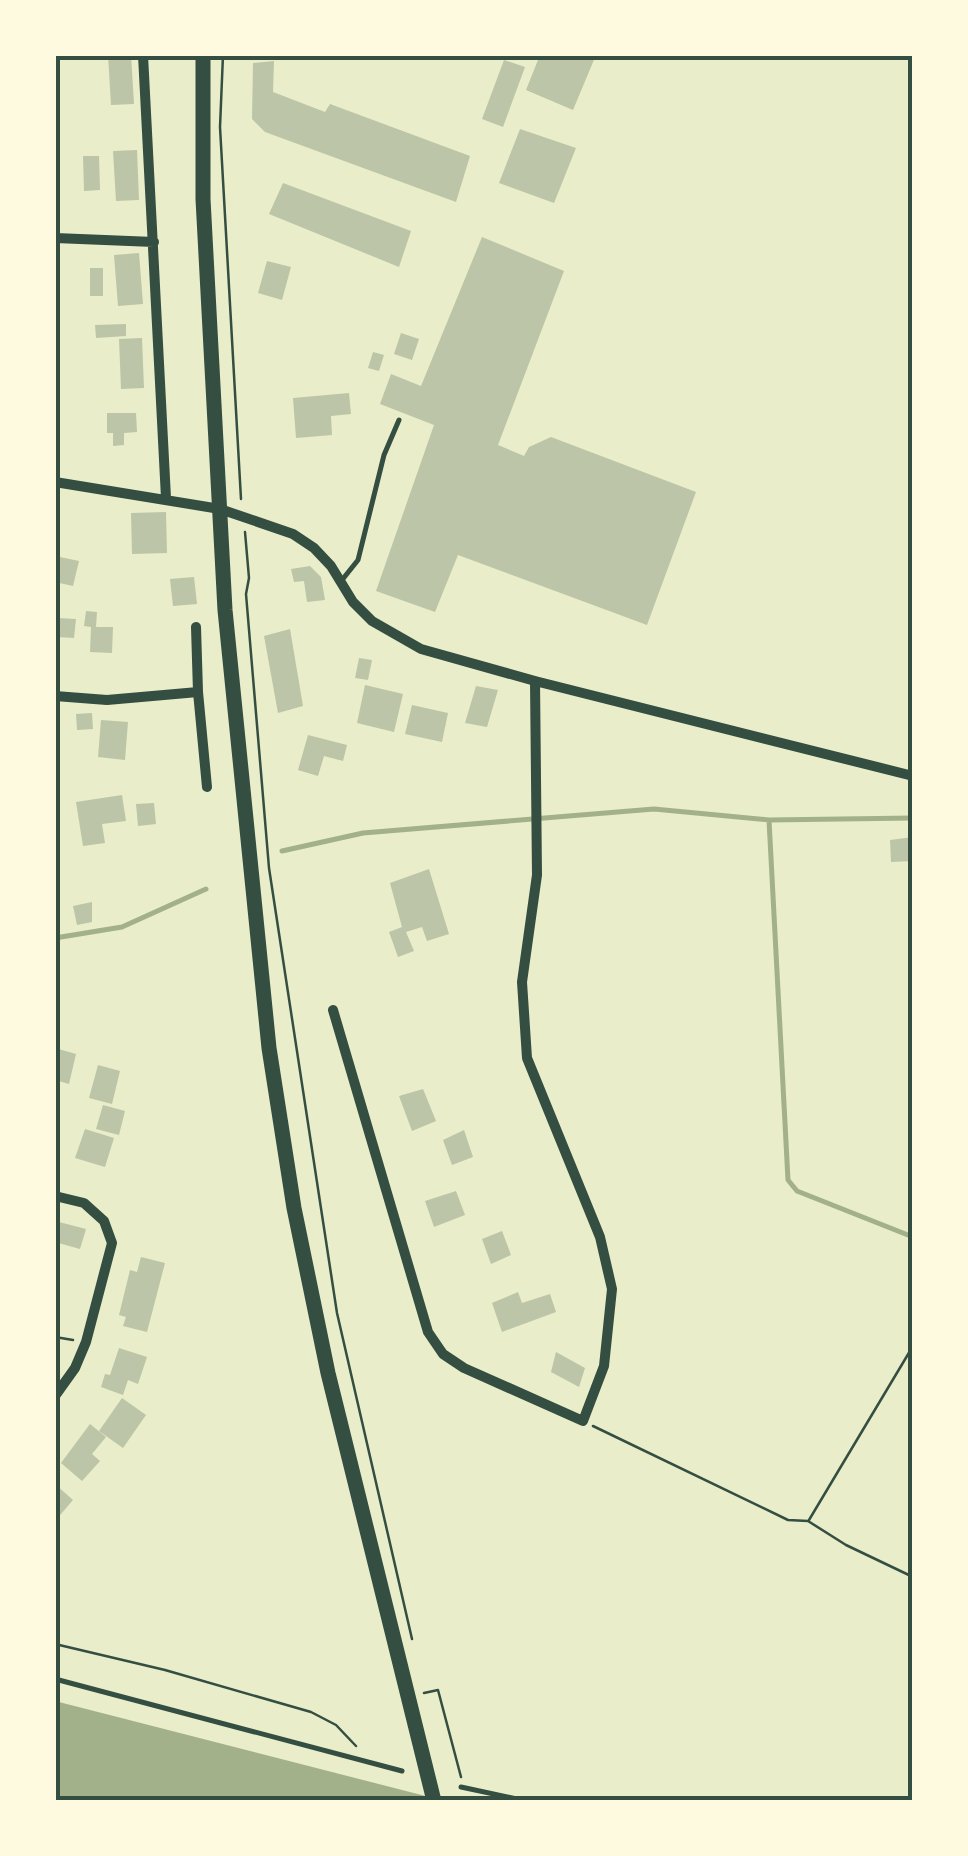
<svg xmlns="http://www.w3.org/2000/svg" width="968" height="1856" viewBox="0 0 968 1856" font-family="Rubik,sans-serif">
<rect width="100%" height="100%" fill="#e9edc9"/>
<path fill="#a3b18a" d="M55,1701l390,100h-390z"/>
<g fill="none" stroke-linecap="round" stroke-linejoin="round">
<path stroke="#a3b18a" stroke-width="5" d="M769,820l19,360 9,11 116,46
M282,851l81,-18 291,-24 115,11 144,-2
M55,938l67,-11 84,-38"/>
</g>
<path fill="#bcc5a7" d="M108,55h23l3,49 -23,1z
M540,55h56l-23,55 -47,-20z
M504,60l21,7 -22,60 -21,-8z
M274,61l-1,31 52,20 5,-8 140,52 -14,46 -191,-70 -13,-13 1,-56z
M520,129l56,19 -22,55 -55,-20z
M137,150l2,50 -23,1 -3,-50z
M83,156h16l1,34 -16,1z
M283,183l128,48 -12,36 -130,-53z
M482,237l82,34 -66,174 26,11 5,-9 22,-10 145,55 -49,133 -189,-70 -23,57 -59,-21 58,-166 -54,-21 11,-30 30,12z
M139,253l4,51 -25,2 -4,-51z
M267,261l24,6 -9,33 -24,-7z
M90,268h13v28h-13z
M126,324v12l-30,2 -1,-13z
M401,333l18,6 -7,21 -18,-6z
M142,338l2,50 -23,1 -2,-50z
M373,352l11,3 -5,16 -11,-3z
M349,393l2,21 -20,2 1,19 -36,3 -3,-40z
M107,413h29l1,19 -13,1v12l-11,1v-13h-6z
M166,512l1,41 -35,1 -1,-41z
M55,556l24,5 -6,25 -18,-4z
M310,566l11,11 4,23 -18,2 -3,-21 -10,1 -3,-13z
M194,577l3,27 -24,2 -3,-27z
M86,611l11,1 -1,15h17l-1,26 -22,-1 1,-25 -7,-1z
M58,618l18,1 -2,19 -17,-1z
M290,629l13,77 -25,7 -14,-77z
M359,658l13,2 -4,20 -13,-2z
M365,685l38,9 -9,38 -37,-9z
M476,686l22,4 -11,37 -22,-4z
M412,705l36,8 -6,29 -37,-8z
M92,713l1,16 -16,1 -1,-16z
M101,720l27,2 -3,38 -27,-3z
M308,735l39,10 -4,16 -19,-5 -6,20 -20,-6z
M122,795l4,26 -24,3 3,19 -22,3 -7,-44z
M154,803l2,21 -18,2 -2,-22z
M913,837v24l-22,1 -1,-22z
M429,869l20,65 -22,7 -5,-14 -16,5 8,19 -16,6 -9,-25 13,-5 -12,-44z
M92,902v20l-15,3 -4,-19z
M55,1048l21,6 -7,30 -14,-4z
M98,1065l22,6 -8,33 -23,-6z
M423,1089l13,32 -24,10 -13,-35z
M103,1105l22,6 -6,24 -23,-6z
M85,1129l29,9 -9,29 -30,-9z
M464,1130l9,27 -21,8 -9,-25z
M456,1191l9,24 -31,12 -9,-26z
M59,1222l27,7 -6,20 -25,-7z
M502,1231l9,24 -20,9 -9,-25z
M141,1257l24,6 -18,69 -24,-6 3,-9 -7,-2 11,-45 7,2z
M518,1292l4,11 28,-9 6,18 -54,20 -10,-29z
M119,1348l28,9 -9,27 -10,-4 -5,15 -22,-8 4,-13 5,1z
M556,1352l29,16 -6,19 -28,-15z
M122,1398l24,17 -23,33 -24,-17z
M90,1424l16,13 -14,17 8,7 -18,20 -21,-18z
M55,1484l18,16 -18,21z"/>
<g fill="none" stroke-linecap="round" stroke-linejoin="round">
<path stroke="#344e41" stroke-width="2.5" d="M223,55l-3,72 21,372
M245,532l4,46 -3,16 23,274 68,445 75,326
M55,1337l18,3
M593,1426l195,94 20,1 38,24 67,32
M809,1520l104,-174
M55,1644l110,26 146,42 25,13 20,21
M424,1693l14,-3 23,87"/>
<path stroke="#344e41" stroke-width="5" d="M342,580l16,-20 26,-105 15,-35
M55,1679l347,92
M461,1787l65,14"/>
<path stroke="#344e41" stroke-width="10" d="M143,55l23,443
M55,238l99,4
M55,482l165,27 73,25 21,14 17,18 22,36 19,19 49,28 114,32 378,95
M196,627l2,65
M55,696l52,4 91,-8 9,95
M333,1010l95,322 15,22 21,14 119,53 21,-55 8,-77 -12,-52 -73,-179 -5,-76 15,-107 -2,-194
M55,1196l29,7 20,18 8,22 -26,99 -11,26 -20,28"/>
<path stroke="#344e41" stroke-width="15" d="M203,55v144l22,411 44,438 25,160 34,165 106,428"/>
</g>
<rect width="968" height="1856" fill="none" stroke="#fefae0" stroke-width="115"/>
<rect x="58" y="58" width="852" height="1740" fill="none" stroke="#344e41" stroke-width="4"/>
</svg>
